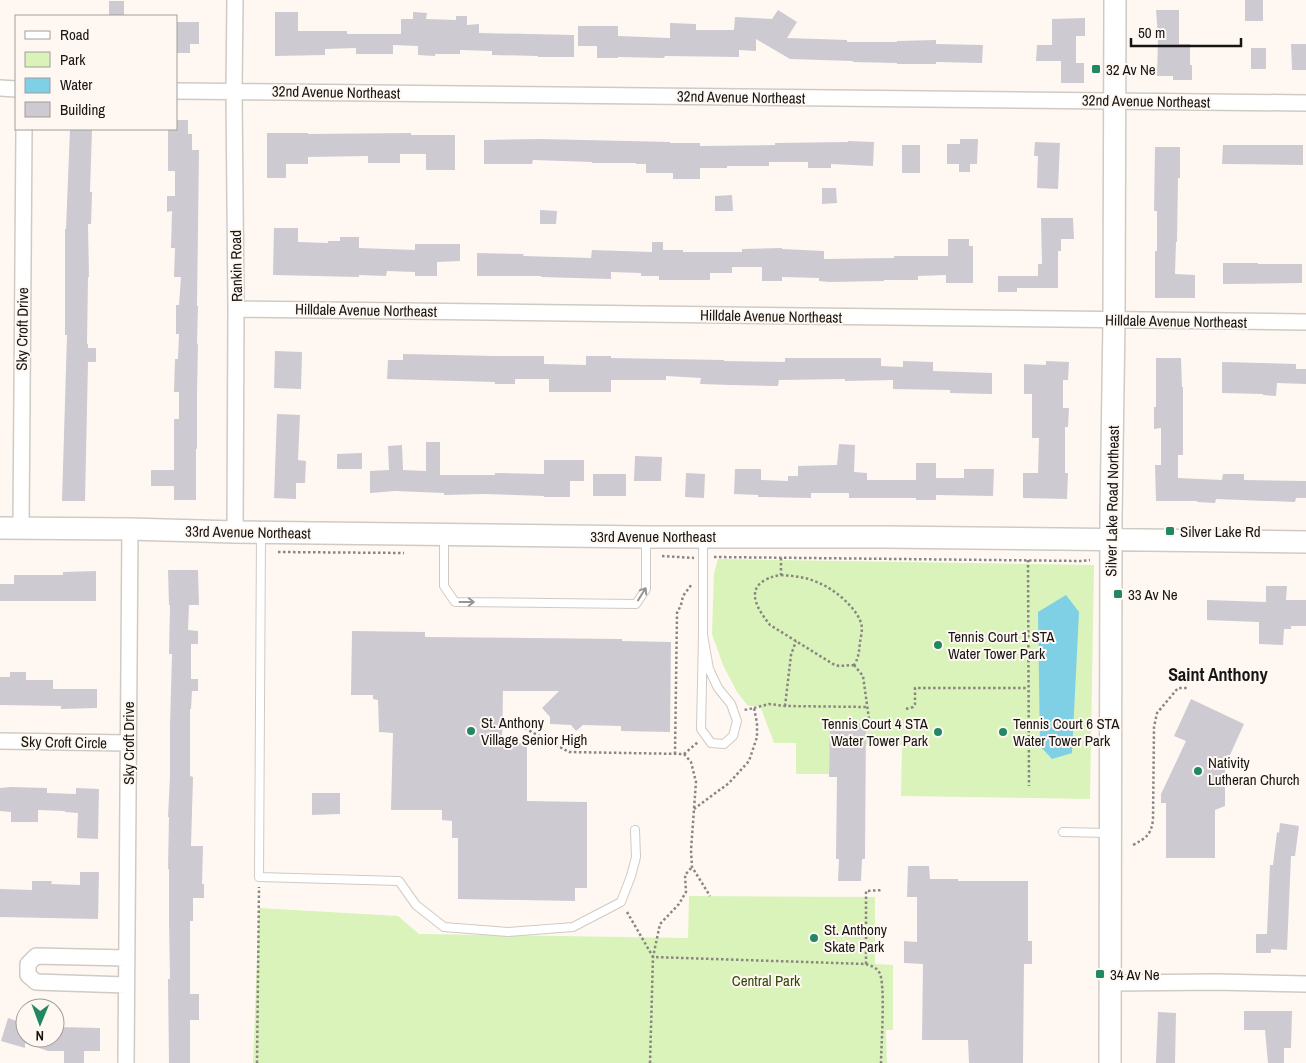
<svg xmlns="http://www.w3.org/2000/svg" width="1306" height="1063" viewBox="0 0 1306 1063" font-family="'Archivo Narrow',sans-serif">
<rect width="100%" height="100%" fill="#fff8f2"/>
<path fill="#d9f3ba" d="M718,559l376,6 -4,234 -189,-3 1,-51 -72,-1 -1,30h-33v-31h-22l-14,-37h-12l-11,-14 -14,-27 -11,-31 2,-61z
M689,896l186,1v67l18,1v65h-7l1,33h-634l6,-155 139,8 21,18 269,4z"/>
<path fill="#7fcfe5" d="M1066,595l13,17 -7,141 -20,6 -12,-13 -2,-134z"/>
<path fill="#cdcad2" d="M1245,0h18v21h-18z
M109,1h15v15h-15z
M778,10l19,12 -10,16 60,2v2h50v-1l39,-1v4l47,1 -1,18 -46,-1v2h-39v-1l-44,-1v-1l-63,-2 -34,-20v12l-17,-1v7l-74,-1 -1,2 -46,-1v1h-21v-12h-19v-20h40v10l52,2v-15l26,1v6h38l1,-13 37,2z
M1156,10h23v34h11v21h2v15h-19v-4h-16l1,-39z
M275,12h23v19h49v3h54v-15h12v-7l14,1 -1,6 30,1v-4h11v9l12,-1v9l95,2v22h-36v-1l-46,-1v-4l-32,-1v4h-25v2l-17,-1v-9l-25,-1v9h-37v-6l-31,1v6l-50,1z
M1085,18v18h-9v27h8v20h-23v-22h-25l1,-16h15v-26z
M176,22h23v22h-9v9h-14z
M1291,44h15v26h-14z
M1251,48h15v21h-15z
M176,120h12v14h4v16h7l-2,156h1l-1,38h1l-1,49v56h-1v51h-22v-14h-23v-16h23v-51h5v-27h-5l1,-33h3l1,-25h-3v-29h3l2,-28h-7l1,-29h-4l1,-37 -5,1v-16h8v-25h-7v-42h8z
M70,129h22l-2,63h2l-1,32h-3l1,53h-1l-1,67h1v4h8v14h-8l-3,139h-23l5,-166h-2v-106h1z
M267,133h41v1l103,-1v2h44v35h-29v-16h-26v9h-32v-7l-60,1v7h-22v14h-19z
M540,139l130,3v1h30v3l75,-1v-2l73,-1v-1l26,1 -1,24 -42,-2v4h-23v-6h-39v4h-42v2h-27v11h-27v-6h-27v-9h-10v-1h-44v-1l-59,-2 -1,4h-48v-24z
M960,139h18l-1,25h-7v8h-11v-8h-12v-20h13z
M1035,142l25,1 -2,46 -21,-1 1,-32h-4z
M902,145h18v28h-18z
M1223,145h80v20l-81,-1z
M1155,147h25v31h-2l-1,64h-1l-1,32 20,1v23h-40v-47h2v-40h-3z
M822,188h14l1,15 -15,1z
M732,195l1,16h-18v-15z
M540,210l17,1 -1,13h-16z
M1041,218h32l1,21h-13v12h-3v37h-41v4h-19v-16h40v-12h4z
M274,228h24v14l30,1v-2h12v-4h19v11l56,2v-6h45v17l-23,1v14h-22v-4l-28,-1 -1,5 -27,-1v2l-86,-2z
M948,239h21v7h4v37h-27v-8l-28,1v4h-34v1l-55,1 -10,-1v-3l-37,-1v4h-20v-14h-30v6h-22v7h-51v-4h-18v-3l-30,-1v7l-70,-2v-1h-64v-23l47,1 -1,2 68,2 1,-8 60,2v-10h11v8h20v2h59v-3l40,-1v1l42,2v8l70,-1v-2h54z
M1223,263h35v1h44v19l-79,1z
M275,351l27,1 -1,37 -27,-1z
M403,354l92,2h49v8l42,1v-9h25v2l113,2v1l61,1v-4h96v8l22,1v-6l30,1v9l59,2v21l-42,-1v-3l-57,-1v-9l-48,1v-2l-66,1 -1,6 -47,-1 -31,-1 1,-6 -35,-2v4h-55v12h-62v-13h-34v5h-20v-2l-108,-3 1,-19h15z
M1156,358h25l1,29h1v68h-5v23l44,2 1,-6h21v6l62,1v17h-10l-1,4 -79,-3 -1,4 -18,-1v-1h-41l-1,-36h6v-37l-7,1v-22h2z
M1046,361l23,1 -1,18h-5v28h6l-1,19h-3v46h3l-1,26 -44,-1v-25h15l1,-35h-7v-44h-8v-30l22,1z
M1222,362l74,2v5h10v15l-29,-1 -1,13 -13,-1v-1l-41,-1z
M277,414l23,1 -2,45 8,1 -1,22h-9v16l-22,-1z
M426,442h14v33h55v-2l49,1v-14h40v21h-14v16h-26v-1l-60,-2 -40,1v-2l-49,-2 -25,2v-22l19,-1 -1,-24 14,-1 1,25 23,1z
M839,444l16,1 -1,27 13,1v7h49v-17h20v15h28v-9h30l-1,27 -57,-1v5h-20v-2h-67v-5h-38v5l-53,-1v-2l-24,-1 1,-25h26v11l27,1v-5h10v-10l39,-1z
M362,453v16h-25v-15z
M635,456l27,1 -1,24h-27z
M686,473l19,1 -1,24 -19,-1z
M593,474h33v22h-33z
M168,570h30l1,35h-10l-1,25 10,1v13h-7v35h7v12h-6l-1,18h-1v67l3,1 -2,69h12l-1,38h2v14h-11v23h-3v73h9v26h-9v43h-21l-1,-84h2l-1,-59v-51h-1l1,-52h-1l2,-41v-51l2,-71h-3l1,-49h-1z
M96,571v30h-96v-17h14v-9h49v-3z
M1266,586h21l-1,14h20v26h-15v3h-7l-1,16 -24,-1v-22l-52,-2v-20l59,2z
M352,631l73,1v5l197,2v2l49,1 -1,90 -49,-1v-5l-38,-1 -7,6 -5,-6 -21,-1v-7l-8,-9 17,-17h-56l-1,52h25v58l60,1v86h-12v13l-117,-2v-61h-6v-17l-10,-1v-10h-51l2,-77 -14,-1 -1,-32 -5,-1v-4h-22z
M10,672h16v8h27v9h44v19l-36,1v-3l-61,-1v-28h10z
M1191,699l53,25 -19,42v40l-10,4v48h-49v-55h-5v-9l25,-53 -12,-5z
M830,722l36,1 -1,136h-3l-1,22h-23l1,-22h-3l1,-82h-8z
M11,787l36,1v5l29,1v-6l23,1 -1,50 -21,-1 1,-25 -13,-1v-1l-27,-1v12h-27v-10l-11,-1v-23z
M312,793h28v21l-28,1z
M1280,823l19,3 -4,30h-4l-4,94 -16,-1v4h-15v-19h11l3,-69h3l4,-33 2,1z
M908,866h21l1,13h28v2h70v60h4v23h-8l-1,99h-54l-1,-23h-46l1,-76 -19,-1v-22l13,1v-45h-10z
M80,872h19l-1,47 -98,-2v-28l32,1v-9h20l-1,3 29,1z
M1244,1011h48l-1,37h-7v15h-16l-3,-33h-21z
M1158,1012l18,1 -1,50h-19z
M8,1018l17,6v14h32v-11l43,1v23h-16v12h-20v-12h-16l-23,-8v5l-24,-7z"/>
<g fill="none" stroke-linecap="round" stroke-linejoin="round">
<g stroke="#d0cac4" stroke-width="10">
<path id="lane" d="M261,534l-2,343 140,4 17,24 28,22 64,5 65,-5 48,-25 10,-26 5,-19 -1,-27
M444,536v50l11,16 181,2 10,-15v-50
M703,538v97l6,34 9,19 13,16 6,17 -4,15 -9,8 -13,-1 -10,-14 2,-94
M1063,832l45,1"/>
</g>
<g stroke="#d0cac4" stroke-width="18">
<path id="street" d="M0,88l16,1
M176,91l1130,12
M236,309l1070,13
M21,528l3,-399
M235,532l1,-223 -2,-218 1,-91
M0,741l128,2
M1111,983l105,-1 90,2
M126,985l-90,-3 -8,-7v-11l8,-8 91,2
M126,1063l4,-534"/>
</g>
<g stroke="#d0cac4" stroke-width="24">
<path id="secondary" d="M0,528l130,1 105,3 411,5h240l420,5
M1110,1063l1,-545 3,-198 1,-320"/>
</g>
<path stroke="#898581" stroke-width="2.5" stroke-dasharray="2.5 2.5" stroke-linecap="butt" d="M278,552l126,1
M662,556l32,2
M714,557l369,4 7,-1
M781,558v17c-7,1 -10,2 -16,5 -20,11 -6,31 5,45l63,39 6,2 15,-1
M1028,560l1,226
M781,575c13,1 26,2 38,8 15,6 37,24 42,40 2,6 0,13 -1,19 -1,8 -1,16 -6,23
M854,665l9,11 6,43
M785,706l6,-51 5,-14
M754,708l15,-4 16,2 81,1
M906,709l7,-2 2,-3v-16h113
M506,723l11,1 52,28 115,2 14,-12
M675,754l2,-141 4,-8 2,-9 9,-12
M684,754l7,8 5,20 -5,68 1,17 18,29
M694,809l35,-26 20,-22 8,-24v-14l-3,-15 -10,2
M1133,845c13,-7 18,-10 20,-25l1,-93 3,-14 21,-25h9
M627,912l26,45 213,7c5,2 10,3 13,8 7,9 2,76 2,91
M866,964v-73l17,-1
M257,1063l2,-176
M650,1063l3,-106 7,-33 19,-20 7,-12 -1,-17 7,-8"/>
<use href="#lane" stroke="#fff" stroke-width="8"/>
<use href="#street" stroke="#fff" stroke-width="15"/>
<use href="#secondary" stroke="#fff" stroke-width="21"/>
</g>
<defs><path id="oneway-shaft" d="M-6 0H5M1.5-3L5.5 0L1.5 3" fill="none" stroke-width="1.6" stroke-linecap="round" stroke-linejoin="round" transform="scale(1.25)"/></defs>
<g stroke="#979695">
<use href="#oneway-shaft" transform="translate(642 594) rotate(-58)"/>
<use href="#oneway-shaft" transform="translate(467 602)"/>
</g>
<g fill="#228863" stroke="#fff8f2" stroke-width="2">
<rect x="1091" y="64" width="10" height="10" rx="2.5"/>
<rect x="1165" y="526" width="10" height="10" rx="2.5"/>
<rect x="1113" y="589" width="10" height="10" rx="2.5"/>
<circle cx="938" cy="645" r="5"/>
<circle cx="471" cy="731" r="5"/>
<circle cx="938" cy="732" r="5"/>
<circle cx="1003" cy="732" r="5"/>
<circle cx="1198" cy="771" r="5"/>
<circle cx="814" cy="938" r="5"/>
<rect x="1095" y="969" width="10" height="10" rx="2.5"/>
</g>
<g text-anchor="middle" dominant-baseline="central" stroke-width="4" stroke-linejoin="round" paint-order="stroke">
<g font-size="15" fill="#171513" stroke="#fff8f2" text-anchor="start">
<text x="1106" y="69">32 Av Ne</text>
<text x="1180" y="531">Silver Lake Rd</text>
<text x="1128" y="594">33 Av Ne</text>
<text x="948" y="636">Tennis Court 1 STA<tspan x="948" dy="17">Water Tower Park</tspan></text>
<text x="481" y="722">St. Anthony<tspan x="481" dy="17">Village Senior High</tspan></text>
<text x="928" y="723" text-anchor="end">Tennis Court 4 STA<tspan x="928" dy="17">Water Tower Park</tspan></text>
<text x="1013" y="723">Tennis Court 6 STA<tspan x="1013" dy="17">Water Tower Park</tspan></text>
<text x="1208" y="762">Nativity<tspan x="1208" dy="17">Lutheran Church</tspan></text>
<text x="824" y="929">St. Anthony<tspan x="824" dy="17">Skate Park</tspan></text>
<text x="1110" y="974">34 Av Ne</text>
</g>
<g font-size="15" fill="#171513" stroke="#fff8f2">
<text transform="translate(336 92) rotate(1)">32nd Avenue Northeast</text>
<text transform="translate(741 97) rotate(1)">32nd Avenue Northeast</text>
<text transform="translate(1146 101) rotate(1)">32nd Avenue Northeast</text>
<text transform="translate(236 266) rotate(-91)">Rankin Road</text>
<text transform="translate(366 310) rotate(1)">Hilldale Avenue Northeast</text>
<text transform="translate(771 316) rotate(1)">Hilldale Avenue Northeast</text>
<text transform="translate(1176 321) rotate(1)">Hilldale Avenue Northeast</text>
<text transform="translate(22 329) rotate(-89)">Sky Croft Drive</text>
<text transform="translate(1112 501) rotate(-89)">Silver Lake Road Northeast</text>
<text transform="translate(248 532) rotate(1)">33rd Avenue Northeast</text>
<text x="653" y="536">33rd Avenue Northeast</text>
<text transform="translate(64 742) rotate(1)">Sky Croft Circle</text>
<text transform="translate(128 743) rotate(-90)">Sky Croft Drive</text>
</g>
<g font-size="15" fill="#314705" stroke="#fff8f2">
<text x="766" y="980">Central Park</text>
</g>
<g font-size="18" font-weight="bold" fill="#171513" stroke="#fff8f2">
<text x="1218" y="674">Saint Anthony</text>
</g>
</g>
<rect x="15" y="15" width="162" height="115" fill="#fff8f2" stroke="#a29d99"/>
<rect x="25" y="31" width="25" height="8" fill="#ffffff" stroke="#a29d99"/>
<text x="60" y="40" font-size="15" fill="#171513">Road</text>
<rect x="25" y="52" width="25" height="15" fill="#d9f3ba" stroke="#a29d99"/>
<text x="60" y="65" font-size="15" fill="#171513">Park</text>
<rect x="25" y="78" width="25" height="15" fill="#7fcfe5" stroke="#a29d99"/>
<text x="60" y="90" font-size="15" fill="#171513">Water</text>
<rect x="25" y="102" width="25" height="15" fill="#cdcad2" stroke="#a29d99"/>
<text x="60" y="115" font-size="15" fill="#171513">Building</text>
<g transform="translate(40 1023) rotate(181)"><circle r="24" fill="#fff8f2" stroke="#a29d99"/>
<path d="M0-4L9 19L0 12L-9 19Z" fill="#228863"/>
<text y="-8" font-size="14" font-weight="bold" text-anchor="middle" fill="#171513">N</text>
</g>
<path d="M1131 38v8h110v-8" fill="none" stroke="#171513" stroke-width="2.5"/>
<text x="1138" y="38" font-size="15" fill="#171513" stroke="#fff8f2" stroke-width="4" paint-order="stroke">50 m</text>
</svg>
